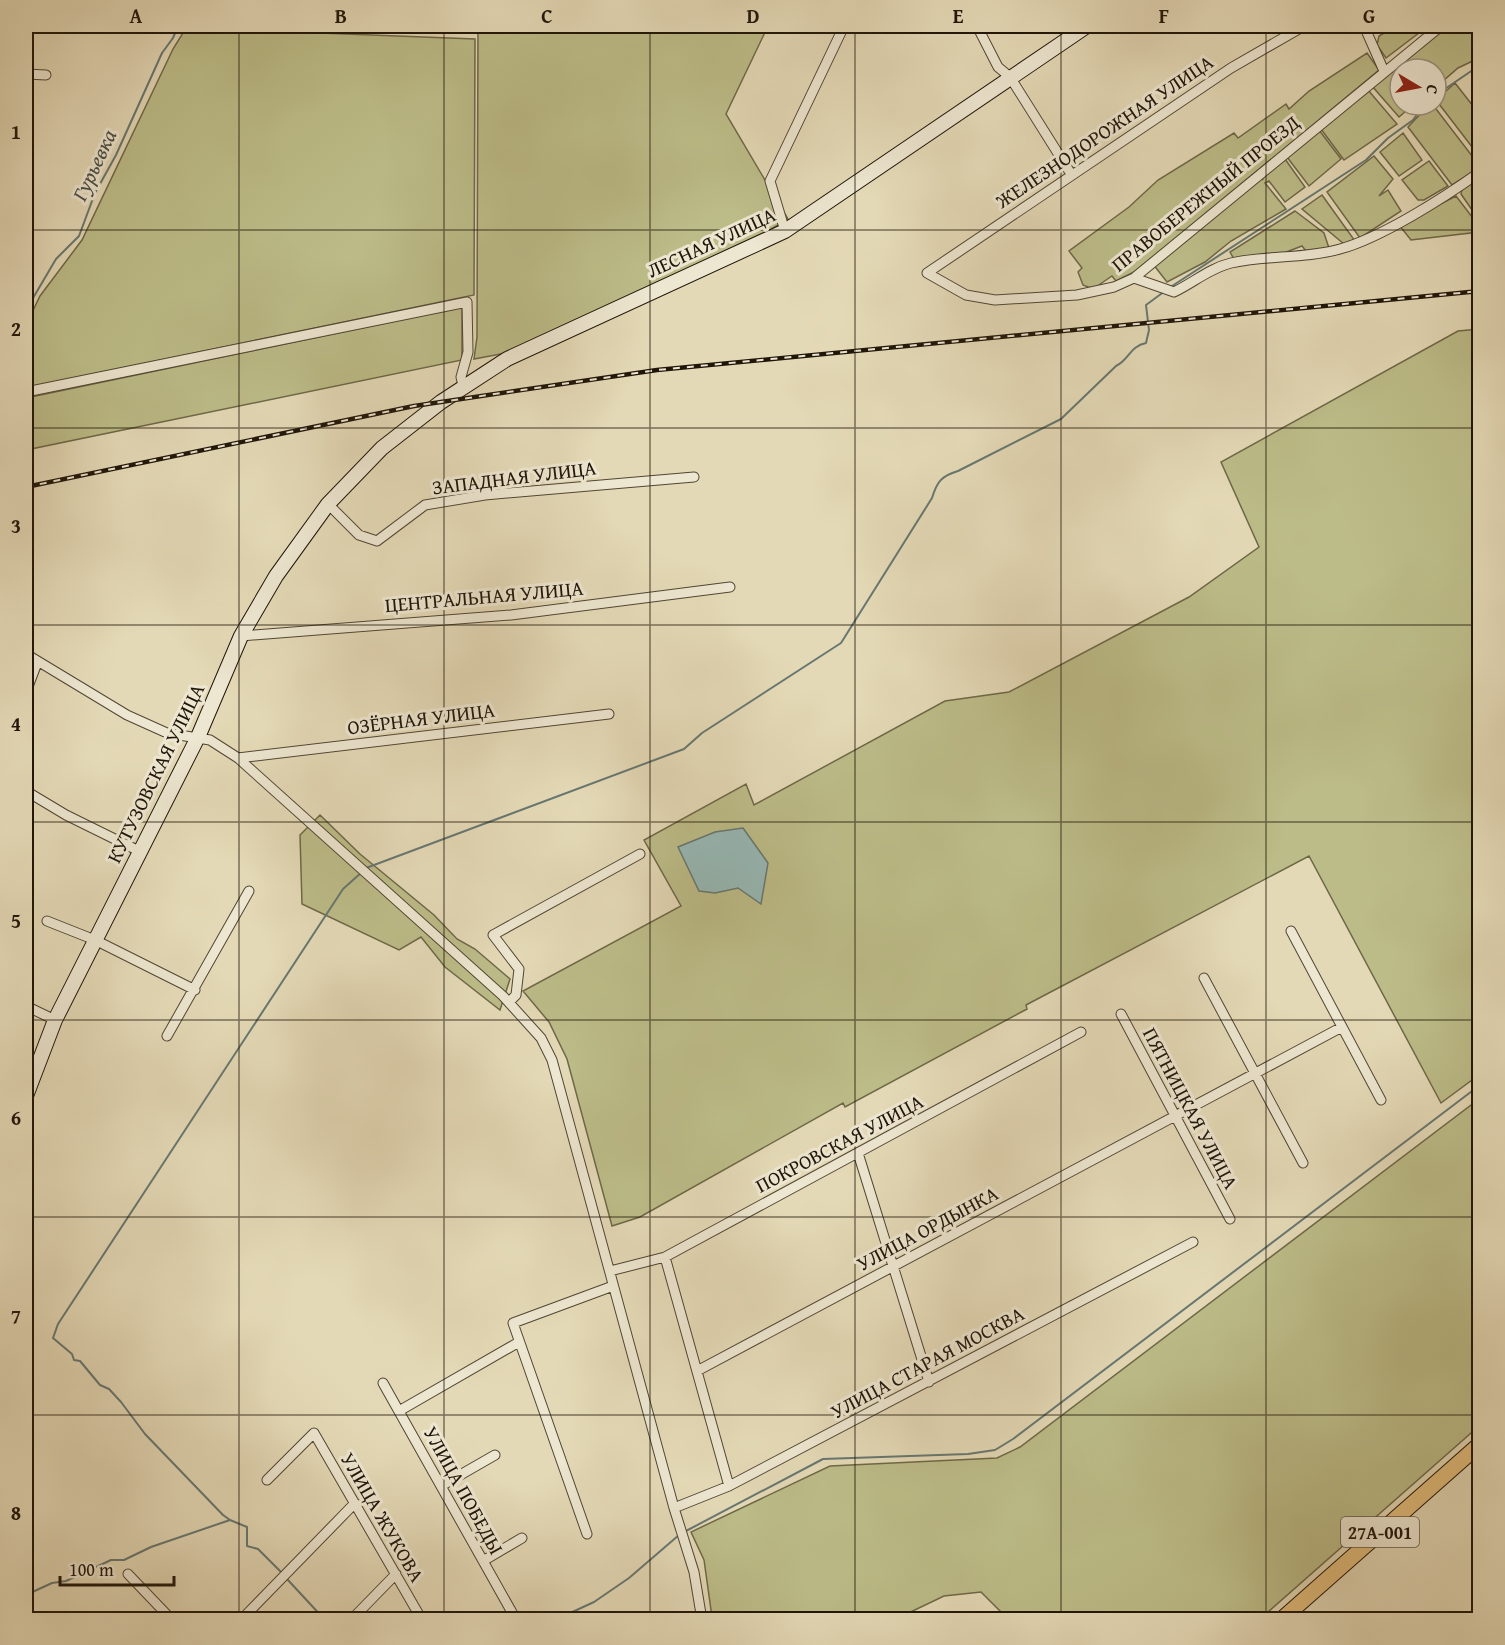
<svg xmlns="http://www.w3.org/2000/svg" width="1505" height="1645" viewBox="0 0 1505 1645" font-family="'Gentium Book Plus',serif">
<rect width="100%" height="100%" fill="#e4d9b6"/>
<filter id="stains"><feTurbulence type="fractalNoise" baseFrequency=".00333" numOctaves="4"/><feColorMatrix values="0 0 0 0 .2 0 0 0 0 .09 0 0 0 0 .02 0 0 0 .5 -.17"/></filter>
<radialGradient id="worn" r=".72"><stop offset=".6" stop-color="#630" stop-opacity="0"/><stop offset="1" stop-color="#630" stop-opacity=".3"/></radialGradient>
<path fill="#bcbc88" stroke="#6e6848" stroke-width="1.5" d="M478,26h290l-42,88 62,105 -70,42 -202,90 -42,8 3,-22z
M1396,26h32l-42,32 -9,-13 2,-9z
M1448,26h31v32l-21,10 -22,19v-18h-36v36h18l-3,3 -2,-3 -14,12 -27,-31z
M186,28l289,11 -1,256 -448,93v-63l14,-29 42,-56 91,-191z
M1367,53l12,17 -188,156 -57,46 -18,9 -4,-5 -19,13 -10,-4 -5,-13 4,-4 -13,-17 60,-44 29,-27 76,-47 4,5 48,-34 3,5 20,-18z
M1455,83l22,28 2,-2v47l-43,-56z
M1368,90l29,34 -53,36 -23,-31z
M1429,105h4l46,60v3l-27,17 -44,-58z
M1319,130l22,29 -32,27 -22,-29z
M1403,133l19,27 -23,16 -19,-24z
M1374,156l19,23 -14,17 9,-6 13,21 -41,27 -33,-46z
M1285,159l20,28 -20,15 -16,-21 -4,2 21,26 -55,32 -26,21 -38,20 -14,-18 107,-87 3,3 -1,-3z
M1429,161l19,25 -24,14h-6l-16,-20z
M1479,177v43l-18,-26 1,-5z
M1322,195l33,46 -11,3 -42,-35z
M1456,196l23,30v6l-68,8 -12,-15z
M1295,211l29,22 5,15 -23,3 -4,-5 -26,10 -41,5 -5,-9z
M462,307v53l-436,90v-52z
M1479,329l1,745 -39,29 -132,-247 -283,149 1,4 -182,98 -2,-4 -203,114 -28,9 -45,-167 -18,-37 -26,-31 158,-85 -37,-66 102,-56 8,21 191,-104 64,-9 180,-95 70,-50 -38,-85 237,-131z
M320,815l40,39 74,61 23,24 18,10 35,30 -10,31 -55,-43 -24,-30 -22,13 -97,-46 -2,-69z
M1479,1099v327l-219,193h-252l-27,-27 -37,4 -48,23 -175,1 -9,-3 -8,-57 -13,-28 139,-66 167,-8 23,-11z"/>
<path fill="#97b9b6" stroke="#677771" stroke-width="1.5" d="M743,828l25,35 -7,41 -23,-16 -23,5 -16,-2 -21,-44 37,-15z"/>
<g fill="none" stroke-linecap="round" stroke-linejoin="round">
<path stroke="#677771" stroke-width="2" d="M1436,99l6,-8 38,-26
M1169,288l197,-128 22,-22 25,-18 11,-15
M26,310l30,-51 23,-23 16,-43 21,-38 46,-102 11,-15 5,-12
M366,868l318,-119 18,-16 139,-90 91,-145c5,-16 9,-22 26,-27l103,-52 55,-53c13,-6 14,-20 30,-23l3,-13 -3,-25 19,-14
M230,1520l-7,-5 -78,-81 -24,-32 -12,-13 -9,-4 -20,-24 -6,-1 -2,-6 -19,-16 5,-14 285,-435 19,-17
M684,1532l139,-73 145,-5 27,-4 18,-11 467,-354
M287,1579l38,41
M26,1595l26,-12 14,-2 45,-21h13l27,-13 79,-27 17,7v19l11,3 25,25
M555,1620l39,-18 35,-24 50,-43"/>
<g stroke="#504634" stroke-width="11">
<path id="street" d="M977,26l21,41 12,10 61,97
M1304,26l-73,42 -304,205 39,22 29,5 82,-5 37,-8 20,-9 307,-252
M1364,26l20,45
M26,74l20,1
M785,231l-15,-50 74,-155
M1134,278l40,14c19,-9 36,-24 57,-29 35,-8 74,-4 109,-14 41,-11 105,-52 140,-77
M26,392l441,-90 1,50 -7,25 2,9
M328,504l31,31 18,6 48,-36 60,-10 209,-18
M241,636l270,-21 219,-28
M26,654l101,61 40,18 43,7 28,18 265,238 38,42 11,22 122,448 20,64 8,48
M26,692l11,-29
M238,758l371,-44
M26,791l40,24 73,36
M47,921l48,19 100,50
M1291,931l90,169
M1204,978l99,185
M509,1002l7,-7 3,-26 -26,-34 147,-81
M26,1006l29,14
M1121,1014l109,205
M167,1036l82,-145
M858,1153l71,229
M665,1257l64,229
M610,1271l55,-14 416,-225
M697,1371l645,-344
M383,1383l131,233
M399,1411l120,-69
M267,1480l47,-47 108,187
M441,1486l54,-31
M674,1508l55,-22 464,-244
M587,1534l-74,-211 100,-37
M483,1561l39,-23
M128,1574l44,46
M353,1618l43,-44
M241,1620l114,-117"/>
</g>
<g stroke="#1f1509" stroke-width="16">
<path id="secondary" d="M26,1096l29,-76 143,-283 43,-101 35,-60 52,-72 54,-56 59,-46 66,-43 278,-128 302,-205"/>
</g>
<g stroke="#1f1509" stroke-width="17">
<path id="primary" d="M1281,1620l199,-176"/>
</g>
<use href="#street" stroke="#ede6d0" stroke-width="9"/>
<use href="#secondary" stroke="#ede6d0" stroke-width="14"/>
<use href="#primary" stroke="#e2bc7b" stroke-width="15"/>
<g stroke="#1f1509" stroke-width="4.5">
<path id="rail" d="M26,487l388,-81 243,-36 823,-79"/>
</g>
<use href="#rail" stroke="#ede6d0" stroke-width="2" stroke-dasharray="7" stroke-linecap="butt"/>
</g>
<path fill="none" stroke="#1f1509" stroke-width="1.5" stroke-opacity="0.55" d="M239,26v1594M444,26v1594M650,26v1594M855,26v1594M1061,26v1594M1266,26v1594M26,230h1454M26,428h1454M26,625h1454M26,822h1454M26,1020h1454M26,1217h1454M26,1415h1454"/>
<g text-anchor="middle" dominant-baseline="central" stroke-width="6" stroke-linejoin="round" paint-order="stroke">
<rect fill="#ede6d0" stroke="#5d5445" stroke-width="1.5" x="1341" y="1517" width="78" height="30" rx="4.5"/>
<g font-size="18" font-weight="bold" fill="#1f1509">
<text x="1380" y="1532">27А-001</text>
</g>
<g font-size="20" fill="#1f1509" stroke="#ede6d0">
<text transform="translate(1104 131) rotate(-34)">ЖЕЛЕЗНОДОРОЖНАЯ УЛИЦА</text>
<text transform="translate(1205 193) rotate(-39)">ПРАВОБЕРЕЖНЫЙ ПРОЕЗД</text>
<text transform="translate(711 242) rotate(-25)">ЛЕСНАЯ УЛИЦА</text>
<text transform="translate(514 477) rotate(-7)">ЗАПАДНАЯ УЛИЦА</text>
<text transform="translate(484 596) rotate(-5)">ЦЕНТРАЛЬНАЯ УЛИЦА</text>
<text transform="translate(421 718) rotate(-7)">ОЗЁРНАЯ УЛИЦА</text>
<text transform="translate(155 773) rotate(-64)">КУТУЗОВСКАЯ УЛИЦА</text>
<text transform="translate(1191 1108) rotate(62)">ПЯТНИЦКАЯ УЛИЦА</text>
<text transform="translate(839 1143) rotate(-28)">ПОКРОВСКАЯ УЛИЦА</text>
<text transform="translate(927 1228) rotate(-28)">УЛИЦА ОРДЫНКА</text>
<text transform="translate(927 1362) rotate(-28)">УЛИЦА СТАРАЯ МОСКВА</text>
<text transform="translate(464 1490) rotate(61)">УЛИЦА ПОБЕДЫ</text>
<text transform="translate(383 1517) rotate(60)">УЛИЦА ЖУКОВА</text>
</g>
<g font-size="21" font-style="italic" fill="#494e46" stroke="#ede6d0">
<text transform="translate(94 165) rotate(-65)">Гурьевка</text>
</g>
</g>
<rect width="1505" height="1645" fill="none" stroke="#e4d9b6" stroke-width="66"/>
<g transform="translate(1418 87) rotate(100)"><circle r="28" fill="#ede6d0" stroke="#9b9280" stroke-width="1.5"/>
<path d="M0-4.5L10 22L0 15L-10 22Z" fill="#8f2418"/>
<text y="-9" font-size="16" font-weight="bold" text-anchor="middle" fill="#1f1509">С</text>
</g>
<path d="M60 1576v9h114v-9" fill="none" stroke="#1f1509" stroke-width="3"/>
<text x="69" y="1576" font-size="18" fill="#1f1509" stroke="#ede6d0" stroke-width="4.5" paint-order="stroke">100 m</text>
<rect x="33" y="33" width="1439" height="1579" fill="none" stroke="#1f1509" stroke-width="2"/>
<g font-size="20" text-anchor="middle" font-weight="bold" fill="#1f1509">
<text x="136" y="23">A</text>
<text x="341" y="23">B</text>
<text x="547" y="23">C</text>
<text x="753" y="23">D</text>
<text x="958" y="23">E</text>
<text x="1164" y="23">F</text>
<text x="1369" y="23">G</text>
<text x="16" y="139">1</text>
<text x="16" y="336">2</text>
<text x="16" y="533">3</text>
<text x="16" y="731">4</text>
<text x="16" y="928">5</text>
<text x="16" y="1125">6</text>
<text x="16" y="1323">7</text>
<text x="16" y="1520">8</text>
</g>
<rect width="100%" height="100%" filter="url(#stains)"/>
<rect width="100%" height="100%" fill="url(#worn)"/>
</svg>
